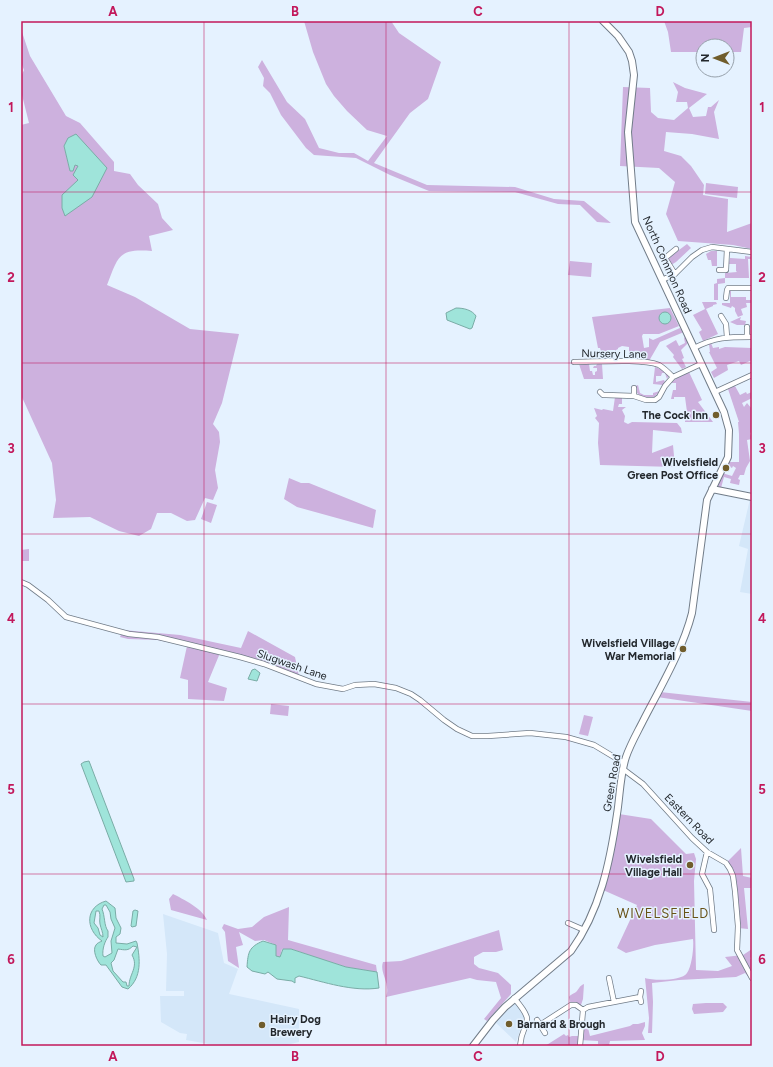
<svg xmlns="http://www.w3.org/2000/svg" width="773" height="1067" viewBox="0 0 773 1067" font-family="Figtree,sans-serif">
<rect width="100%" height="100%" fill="#e5f2ff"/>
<path fill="#d4e7f9" d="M750,499h2v95l-12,-2 8,-43 -9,-3z
M163,914l55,19 6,30 14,6 -9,25 70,15v33l-17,4h-53v-1l-20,-1 -23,-4 1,-6 -7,-1 -19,-11 -1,-26h24v-5h-18l1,-37z
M513,1001l11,11 1,9v1h-2l-7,20 -22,-21z"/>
<path fill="#cdb1de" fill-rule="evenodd" d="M304,21h87l8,12 42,29 -13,37 -18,14 -36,50 53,22 88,2 39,12 30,2 27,22 -14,-1 -17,-17 -22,-1 -43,-12 -86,-1 -39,-16 -34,-17 -42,-3 -8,-7 -25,-33 -11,-22 -7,-7 1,-8 -6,-11 4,-7 25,42 18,17 14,29 20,5h15l14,8 19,-25 -20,-6 -20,-19 -13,-15 -8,-12 -13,-32z
M664,21h88v6l-8,1 -3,24h-14v-6h-24v6h-32l-3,-20z
M21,29l9,27 36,60 14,7 34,39v9l16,3 8,11 20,19 4,14 11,12 -24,6 3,15c-34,-3 -34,6 -45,34l28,12 55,32 49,5 -17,69 -9,21 6,8 1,10 -5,28 3,18 -5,12 -8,-2 -10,22 -8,1 -16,-8h-14l-6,16 -12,7 -20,-5 -29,-14 -37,1 3,-18 -4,-37 -31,-68v-270l8,-2 -8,-32v-14l3,-7 -3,-8zM64,146l43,22 -29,-2 -3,-1 -5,6z
M673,82l12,6 22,6 -18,14 4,9 13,-1 2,-9h3l8,-7 -5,12 5,27 -27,-5 -26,-2 -2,19 17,5 10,10 13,19 -1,10 25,4 -1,33 25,-9v26l-19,-4 -55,-4 -12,-27 9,-32 -16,-14 -39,-2 3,-79 27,1 1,24 7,6 16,2 14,-12 -1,-6h-11l2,-10z
M706,183l32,4 -1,11 -32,-4z
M687,244l4,4 -15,14 -5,3 -4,-6z
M711,251h6v15h-5l-1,-6h-3l-2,-6z
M745,256l7,1v2h-4l1,19h-24v5l-7,1v16h-4v-16l3,-1v-4l8,-1v-5l12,-1 -1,-1v-7h-7l1,-6 15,1z
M570,261l22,2 -1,14 -23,-2z
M730,291h1v6h15v3h6v3h-6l1,4 -6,2 2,6 -5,2 -3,-6v-3l-3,-2 -1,2 -9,-3v-2h8z
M702,302h14l1,2 -4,1v1l-7,3 12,25 -15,7 -4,-9 3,-2 -9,-15 12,-6z
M670,308l9,18 -20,8h-16l-1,2 2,12 5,-1v-9l4,2 27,-12 4,4 -24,10 -11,19 -20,-1v-13l-7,-1 -4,2v1l-2,1v3l-1,-3h-8v9l-4,-1 -3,-10h-2l-6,-31z
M741,317l-1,3 6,1 -1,4h-8l-7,-3z
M686,336l2,7 -7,7 3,8 -2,1 4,8 -4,2 -9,-12 1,-2 -8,-9 10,-6 3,6 6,-3 -1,-5z
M711,343l2,5 6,-1v2l6,-2 27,1v12l-11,5 -2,-4 -12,4 1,5 -14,8 -3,-6 6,-4 -8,-16h1l-1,-8z
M579,364h10l1,7h2l1,4h2v-3l2,-1v-3h-4l1,-2h2l1,-2h5l1,15h-19z
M655,367l8,3 6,5 -2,4 -2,-6h-3l-1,3h-5v6l8,-2 1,2 -2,3 -10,-1z
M689,372l13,28 -4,2 15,20h-28v-10h2l-2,-15h-11v2h-3l2,-9h3v-7h-5l6,-5z
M638,385l2,8 4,2h9v-2l7,-2 -6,6c-9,2 -20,-1 -18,-11z
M735,386l5,9 6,-3 1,2 5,-2v6l-10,5 2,4 3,-4 5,6v23l-2,1 2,6 -5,1 3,21 -4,7 -2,7h-4l-2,4 2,1 -1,5 -9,-2 1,-4 -7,-2 -3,11 -4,-1v-3l5,-11 10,3 4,-8 -3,-2 -1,2 -6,-3 2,-3h11v-28l-1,-12h1l-11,-33z
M615,397h7v7h-3l-1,3h8l-4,3 3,6 -1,6 4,2 4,-2 45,1 4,5 1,5 -29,-3 -1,23 21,-8 2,22 -75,-2 -2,-22 1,-20 -4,-5 2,-2 -3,-8 8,2 1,-1 10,2z
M289,478l12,5h8l67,27 -3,18 -76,-21 -13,-8z
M207,502l10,3 -6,18 -10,-4z
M29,549v12h-8v-11z
M123,630l57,5 61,13 7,-17 47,26 4,19 -15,-4 -64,-19 -12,29 19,6 -3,13 -36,-2v-19l-8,-2 7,-32 -29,-6 -30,-1 -8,-2z
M660,692l92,10v9l-95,-14z
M271,704l18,2 -1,10 -18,-2z
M584,715l9,2 -5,19 -9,-2z
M619,814l32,5 35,35 8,-1 2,6 -2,22 2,89 22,1 14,-5 -7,-9 18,-2 9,-6v8l-2,1 2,3v19l-7,-7 -9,4 -57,3 -27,3 1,19 -1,31h-4l1,-15 -4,-40c9,3 37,3 42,-5 5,-7 7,-26 6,-34l-38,6 -29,8 -9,-5 20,-43 -34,-15z
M741,848l2,28 9,2v10h-8l4,41 -10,-1 -5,-52 -7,-13z
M173,894c10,5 30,15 34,26l-36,-10 -2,-11z
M289,907l-1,33 88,25 1,7 -31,-5 -55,-18h-9l-2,8 -4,-1v-11l-12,-5 -9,1 -16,-9 4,13 -7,2 3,21 -11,-7 -3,-29 -3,-4 2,-4 14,5 14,-2 12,-10z
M499,930l4,20 -7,2h-13l-9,5v7l5,4 19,5 13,12v9l-24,27 -3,-2 17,-21 -5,-16 -19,-2 -7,-2 -84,19c5,-14 -7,-24 -3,-35l18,-1z
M584,984l-1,15 -3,9 -9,-3 -2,-8c2,-3 4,-3 7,-5 3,-3 3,-6 8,-8z
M706,1003h17l4,4 -4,5 -29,2 -2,-5 1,-5z
M645,1022v4l-3,7 3,7 -35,1 -1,4 -11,-1v-3l-18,-1v6h-35l19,-12 2,2 2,-1 1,2 3,-1h8l1,-6 7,-2 2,8 40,-10 3,-2h5z"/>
<path fill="#9fe4da" stroke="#7aaca6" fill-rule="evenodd" d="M76,134l31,34 -15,29 -27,19 -3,-8v-13l16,-15 -5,-5 5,-9 -3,-1 -2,6h-3l-6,-25 4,-8z
M456,308c8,0 16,2 20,8l-4,12 -2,1 -23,-9 -1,-7z
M659 318a6 6 0 1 1 12 0a6 6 0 1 1-12 0Z
M255,669l5,4 -3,8 -9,-2 4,-9z
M89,761l45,118v2l-8,1 -45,-118 3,-2z
M106,901l9,7 1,10 5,10 -1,6 -4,3v6l11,1 9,-3 1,2c3,16 5,34 -9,46l-6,-2 -16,-22h-5c-4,-4 -9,-15 -5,-20 1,-2 4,-3 6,-4 -17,-12 -17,-34 4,-40zM104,905h2l4,7 1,7 4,9 -4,13 1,12 -7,4 -2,-1c-1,-7 2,-15 5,-19v-6c-4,-5 -3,-15 -6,-22zM96,911h3c2,5 0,9 1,13 1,5 3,8 3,13l-3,-2 -2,-7 -4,-5zM133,946l4,1 -5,8c7,12 -3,19 -3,31h-2l-1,-4h-3l-10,-11 -2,-8 3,-3 4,-11c7,1 10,2 15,-3z
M135,910l3,1 -2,15 -4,1 -1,-1 2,-15z
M263,941l13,4v11l4,1 3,-8h8l55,18 31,5 2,16c-26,4 -55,-6 -80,-12l-4,2v5l-3,-2 -15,-2 -9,-7 -3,2 -13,-3 -5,-4c1,-15 2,-20 16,-26z"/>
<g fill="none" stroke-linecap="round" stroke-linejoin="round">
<g stroke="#717c88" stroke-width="6">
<path id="street" d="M719,270h7l1,-21
M675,274l-10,-16 11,-9
M662,280l13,-6 17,-17 10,-7 10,-3 40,5
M726,298l1,-8 1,-2h24
M721,316l5,8 1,13
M747,337v-10
M694,348c22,-11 33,-11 57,-11
M574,362c20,0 68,-4 85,3 5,3 10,8 14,12
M600,392l3,3h3l28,1 12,4h9l4,-3 6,-11 8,-9 28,-13
M715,392l37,-17
M634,396v-8
M21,582l7,3 20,15 18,17 63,17 29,3 82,20 24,7 52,20 27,5 12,-4 19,-1 22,4 15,6 9,6 24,20 13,9 15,7h16l42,-3 36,4 28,8 30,18
M623,769l20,15 49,54 15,14 19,11 4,6 3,7 2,15 3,35 -1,24 15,28
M707,852l-5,22 8,15 4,41
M568,923l16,7
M609,978l5,24
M641,991l-1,6 1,5
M514,998c24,28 8,21 6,48
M537,1020l8,13
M540,1025l31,-20h5l7,5 5,-3 52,-10
M580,1046l3,-36"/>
</g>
<g stroke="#717c88" stroke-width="8">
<path id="secondary" d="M712,489l40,8
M473,1046l20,-26 12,-13 66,-56c29,-40 39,-89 46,-137 3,-18 3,-39 9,-57 4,-12 11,-24 17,-36 17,-33 40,-72 49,-108l15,-113 21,-43 1,-27 -5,-18 -89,-190 -7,-90 6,-57 -2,-14 -3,-9 -11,-16 -15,-15"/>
</g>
<use href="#street" stroke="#fff" stroke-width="4.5"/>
<use href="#secondary" stroke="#fff" stroke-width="6"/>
</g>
<path fill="none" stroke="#c2185b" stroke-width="1" stroke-opacity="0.55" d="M204,21v1025M386,21v1025M569,21v1025M21,192h731M21,363h731M21,534h731M21,704h731M21,874h731"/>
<g fill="#705d2c" stroke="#e5f2ff" stroke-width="1.5">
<circle cx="716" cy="415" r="4"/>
<circle cx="726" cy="468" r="4"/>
<circle cx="683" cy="649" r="4"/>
<circle cx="690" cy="865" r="4"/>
<circle cx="509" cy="1024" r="4"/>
<circle cx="262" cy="1025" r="4"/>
</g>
<g text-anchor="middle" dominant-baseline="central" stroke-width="3" stroke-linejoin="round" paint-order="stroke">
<g font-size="11" fill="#23282d" stroke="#e5f2ff">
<text transform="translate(667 265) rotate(66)">North Common Road</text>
<text transform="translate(614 354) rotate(1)">Nursery Lane</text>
<text transform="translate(292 665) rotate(19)">Slugwash Lane</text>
<text transform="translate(612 783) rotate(-80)">Green Road</text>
<text transform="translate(689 819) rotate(46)">Eastern Road</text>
</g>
<g font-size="11" font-weight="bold" fill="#23282d" stroke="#e5f2ff" text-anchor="end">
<text x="708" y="415">The Cock Inn</text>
<text x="718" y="462">Wivelsfield<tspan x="718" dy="13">Green Post Office</tspan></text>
<text x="675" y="643">Wivelsfield Village<tspan x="675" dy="13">War Memorial</tspan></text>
<text x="682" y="859">Wivelsfield<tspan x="682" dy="13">Village Hall</tspan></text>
<text x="270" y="1019" text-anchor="start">Hairy Dog<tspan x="270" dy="13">Brewery</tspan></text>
<text x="517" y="1024" text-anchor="start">Barnard &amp; Brough</text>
</g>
<g font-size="13" letter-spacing="1" fill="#685217" stroke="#e5f2ff">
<text x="663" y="913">WIVELSFIELD</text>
</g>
</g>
<rect width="773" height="1067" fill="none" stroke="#e5f2ff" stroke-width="44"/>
<g transform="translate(715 58) rotate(270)"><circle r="19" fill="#e5f2ff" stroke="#97a1ab"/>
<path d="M0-3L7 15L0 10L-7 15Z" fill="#705d2c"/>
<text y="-6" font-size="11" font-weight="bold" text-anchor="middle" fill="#23282d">N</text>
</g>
<rect x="22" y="22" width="729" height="1023" fill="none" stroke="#c2185b" stroke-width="1.5"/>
<g font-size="13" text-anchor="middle" font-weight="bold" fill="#c2185b">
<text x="113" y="16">A</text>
<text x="295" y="16">B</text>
<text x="478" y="16">C</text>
<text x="660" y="16">D</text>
<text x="11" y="112">1</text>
<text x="762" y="112">1</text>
<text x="11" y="282">2</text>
<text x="762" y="282">2</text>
<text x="11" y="453">3</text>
<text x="762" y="453">3</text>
<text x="11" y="623">4</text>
<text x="762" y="623">4</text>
<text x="11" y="794">5</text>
<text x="762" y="794">5</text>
<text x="11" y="964">6</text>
<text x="762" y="964">6</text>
<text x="113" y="1061">A</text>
<text x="295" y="1061">B</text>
<text x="478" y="1061">C</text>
<text x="660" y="1061">D</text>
</g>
</svg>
